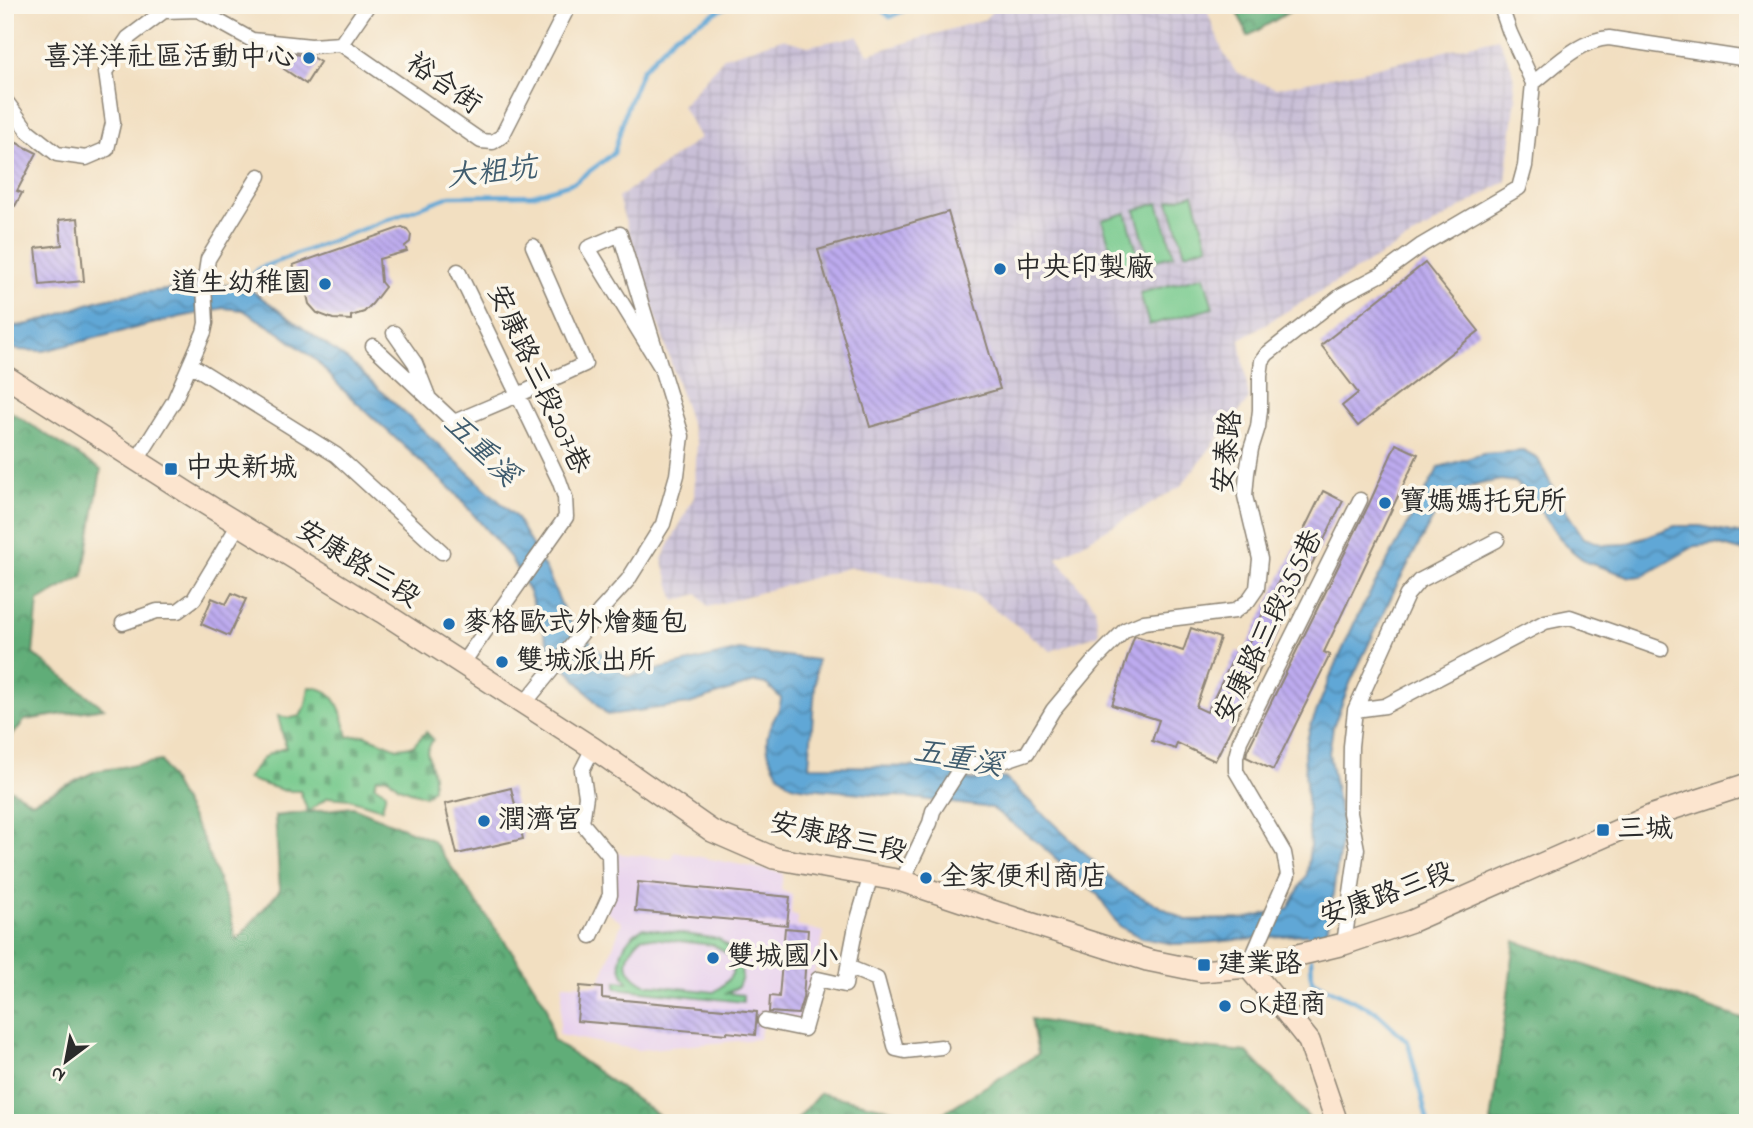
<svg xmlns="http://www.w3.org/2000/svg" width="1753" height="1128" viewBox="0 0 1753 1128" font-family="'Indie Flower','LXGW WenKai TC',sans-serif">
<defs>
<pattern id="industrial-grid" width="8" height="8" patternUnits="userSpaceOnUse" patternTransform="scale(1.75)"><rect width="8" height="8" fill="#c9bfd7"/><path d="M0 4h8M4 0v8" fill="none" stroke="#ada4b9"/></pattern>
<pattern id="forest-crowns" width="20" height="18" patternUnits="userSpaceOnUse" patternTransform="scale(1.75)"><rect width="20" height="18" fill="#60ad78"/><path d="M2 6a3 3 0 1 1 6 0M12 15a3 3 0 1 1 6 0" fill="none" stroke="#4f8d63"/></pattern>
<pattern id="cemetery-stones" width="16" height="16" patternUnits="userSpaceOnUse" patternTransform="scale(1.75)"><rect width="16" height="16" fill="#76c98c"/><path d="M2 7V4a2 2 0 0 1 4 0v3zM10 15v-3a2 2 0 0 1 4 0v3z" fill="#61a373"/></pattern>
<pattern id="water-waves" width="16" height="10" patternUnits="userSpaceOnUse" patternTransform="scale(1.75)"><rect width="16" height="10" fill="#60a7d6"/><path d="M0 5q4-4 8 0t8 0" fill="none" stroke="#4f88ae"/></pattern>
<pattern id="building-back-hatch" width="6" height="6" patternUnits="userSpaceOnUse" patternTransform="scale(1.75)"><rect width="6" height="6" fill="#bdabef"/><path d="M-1 5l2 2M0 0l6 6M5-1l2 2" fill="none" stroke="#9a8bc2"/></pattern>
</defs>
<rect width="100%" height="100%" fill="#fbf7ec"/>
<filter id="ink" filterUnits="userSpaceOnUse"><feTurbulence type="fractalNoise" baseFrequency=".0143" numOctaves="2"/><feDisplacementMap in="SourceGraphic" scale="14" xChannelSelector="R" yChannelSelector="G"/><feConvolveMatrix kernelMatrix="1 2 1 2 8 2 1 2 1" color-interpolation-filters="sRGB"/></filter>
<filter id="wash" filterUnits="userSpaceOnUse"><feTurbulence type="fractalNoise" baseFrequency=".00686" numOctaves="4" result="noise"/><feDisplacementMap in="SourceGraphic" scale="28" xChannelSelector="R" yChannelSelector="G"/><feGaussianBlur stdDeviation="1.57" result="paint"/><feColorMatrix in="noise" values="0 0 0 0 0 0 0 0 0 0 0 0 0 0 0 0 0 1.4 0 .05"/><feComposite in="paint" operator="in"/></filter>
<g filter="url(#wash)">
<rect width="100%" height="100%" fill="#f2dfc1"/>
<path fill="#e8d2ee" d="M674,852l109,21 -2,17 11,5 -1,19 7,3 -1,9 27,6 -22,89 -37,-7 -6,25 -121,11 -79,-15 4,-51 36,1 23,-63 -15,-10 6,-59 59,6z"/>
<path fill="url(#industrial-grid)" d="M998,5h207l18,47 12,19 13,7 28,10 86,-17 136,-33 14,30 4,29 -10,84 -266,158 9,60 -69,88 -123,71 38,49 4,27 -48,17 -78,-58 -122,-26 -143,40 -10,-13 -23,7 -13,-42 32,-62 3,-53 -79,-246 82,-60 -18,-32 42,-49 58,-18 26,7 49,-10 11,18 117,-35z"/>
<path fill="url(#forest-crowns)" stroke="#466c52" stroke-width="2" d="M1234,5h67l-53,31z
M5,408l96,62 -18,106 -45,25 -5,53 71,54 -79,12 -20,25z
M161,761l42,78 27,72 6,30 44,-51 -5,-74 78,-9 79,33 86,120 28,45 7,35 116,83h-664v-337l27,16 64,-31z
M1515,941l233,80v102h-257z
M1031,1019l149,27 67,6 67,71h-520l26,-30 113,26 105,-65z"/>
<path fill="url(#cemetery-stones)" stroke="#507a5c" stroke-width="2" d="M309,687c29,1 33,26 39,50l17,-2 32,13 16,-2 13,-14 7,7 -6,12 6,24v13l-8,8 -26,-9 -11,-10 -11,1 -3,7 12,7 -4,17 -33,-10 -21,-2 -20,15 -8,-21h-15l-38,-12c13,-18 16,-26 39,-31l-8,-32 13,2 9,-2 6,-11z"/>
<path fill="#76c98c" stroke="#507a5c" stroke-width="2" fill-rule="evenodd" d="M1193,194l15,52 -23,7 -16,-52z
M1158,203l16,52 -24,7 -15,-52z
M1126,213l15,52 -23,7 -16,-52z
M1204,276l9,32 -64,17 -9,-32z
M643,928l76,11 14,12 6,8 2,10 1,8 -4,10 -11,6 16,2v7l-127,-14v-7l12,1c-15,-20 -6,-43 15,-54zM642,937l71,8c28,14 26,30 1,47l-69,-8c-25,-13 -21,-30 -3,-47z"/>
<path fill="url(#water-waves)" stroke="#466980" stroke-width="2" d="M232,285l20,6 98,71 166,155 32,57 20,46 59,57 112,-27 78,10 -8,106 130,1 32,13 34,-2 105,99 16,12 60,31 58,-1 44,-10 19,-35 3,-28 -6,-93 6,-25 19,-48 28,-63 82,-150 44,-13 40,-3 15,8 23,45 23,34 20,7 22,-1 49,-18h25l48,9v18l-32,-9 -21,2 -52,30 -12,1 -45,-15 -21,-17 -40,-55 -10,-8 -14,-2 -21,4 -28,9 -14,16 -40,74 -47,98 -18,46 -4,26 14,77 -16,102 -125,11 -28,1 -32,-6 -23,-12 -21,-31 -60,-52 -46,-35 -87,-11 -98,-9c-5,-1 -12,-1 -17,-4 -16,-11 -28,-36 -21,-54 4,-12 12,-19 12,-32l-15,-14 -11,-2 -66,22 -82,11 -56,-64 -22,-59 -19,-35 -56,-65 -111,-102 -25,-28 -37,-28 -38,-24 -19,-2 -44,9 -137,34 -25,-1 -13,-3v-27l6,6c29,1 69,-23 98,-28 41,-8 82,-10 123,-13z"/>
<g fill="none" stroke-linecap="round" stroke-linejoin="round">
<path stroke="#60a7d6" stroke-width="4.5" d="M876,5l14,12 25,-12
M236,289l24,-21 190,-72 83,-1 42,-13 39,-29 12,-43 16,-40 33,-35 54,-30
M1309,928l1,19
M1311,959l1,22 63,30 33,31 20,81"/>
</g>
<g id="blocks">
<path fill="url(#building-back-hatch)" d="M294,54l16,2 10,6 -14,22 -22,-15z
M5,137l32,16 -20,38 5,2 -7,13 -5,-2 -5,9z
M948,212l52,177 -130,38 -52,-177z
M78,218l6,63 -44,4 -4,-37 26,-3 -3,-25z
M402,227l5,2 4,6 -1,7 -5,4 2,5 -28,8 2,23 4,5 -13,17 -8,8 -13,4v4l-18,-1 -16,-6 -8,-9 -4,-19h-4l-8,-20z
M1425,263l54,68 -121,95 -16,-20 16,-13 -37,-48z
M1396,444l22,10 -94,198 6,3 -57,115 -27,-13 1,-6 122,-247z
M1323,491l20,10 -128,260 -38,-18 -2,6 -23,-8 7,-21 -47,-15 22,-68 2,-1 47,15 8,-23 29,10 -24,69 11,5 30,-61 6,3z
M232,593l14,6 -17,37 -28,-12 11,-26 14,6z
M511,788l12,51 -66,15 -12,-50z
M638,882l152,15 -3,28 -152,-14z
M785,928l23,2 -5,68 -5,16 -29,-2 1,-16 9,1z
M580,986l22,2v10l155,14 -2,23 -28,-3v2l-150,-13z"/>
</g>
</g>
<g filter="url(#ink)">
<use href="#blocks" fill-opacity="0" stroke="#8e8576" stroke-width="2"/>
<g fill="none" stroke-linecap="round" stroke-linejoin="round">
<g stroke="#8e8576" stroke-width="17">
<path id="street" d="M341,44l27,-39
M1533,83c22,-17 46,-43 76,-45l139,21
M5,100l23,31 29,23 29,4 21,-9 6,-26 -7,-51 22,-34 36,-27 34,-1 54,30 59,6 30,-2 140,97 12,1 9,-6 67,-131
M458,271l101,209 6,17 1,20 -104,147
M394,333l21,30 13,33
M373,346l81,76 64,-27 67,-31 -52,-118
M190,364l146,91 106,97
M137,460l37,-59 30,-69 2,-9 -2,-38 4,-26 51,-83
M123,623l34,-12h21l16,-12 45,-75
M524,704l75,-92 29,-32 35,-56 14,-49 5,-39 -62,-202 -32,14 73,119
M1355,710l30,-4 160,-84 25,-5 91,32
M871,875l-15,51 -8,41 29,12 19,70 9,2 36,-4
M902,881l28,-58 3,-12 30,-47h31l33,-11 26,-43 41,-49 31,-31 19,-8 91,-11 13,-10 9,-13 3,-29 -15,-63 2,-23 4,-24 7,-22 2,-17v-34l2,-15 5,-7 75,-59 40,-21 40,-29 97,-57 6,-22 8,-83 -23,-50 -8,-23 2,-5
M591,936l19,-41 -1,-40 -27,-32 4,-27 -4,-26 11,-22
M1344,944l13,-95 -7,-36 1,-67 4,-36 52,-115 12,-14 78,-41
M1248,967l40,-92 -4,-22 -48,-82v-14l4,-16 120,-241
M765,1021l39,8 14,-50 27,6 3,-18"/>
</g>
<g stroke="#8e8576" stroke-width="24">
<path id="secondary" d="M5,376l183,117 194,119 211,136 119,83 62,27 128,23 96,32 149,47 54,11 47,-4 96,-23 68,-23 241,-106 95,-31
M1248,967l34,40 27,34 28,82"/>
</g>
<use href="#street" stroke="#fff" stroke-width="14"/>
<use href="#secondary" stroke="#fce5cf" stroke-width="21"/>
</g>
</g>
<g fill="#1f6fb2" stroke="#fbf7ec" stroke-width="2.5">
<circle cx="309" cy="58" r="7"/>
<circle cx="1000" cy="269" r="7"/>
<circle cx="325" cy="284" r="7"/>
<rect x="164" y="462" width="14" height="14" rx="3.5"/>
<circle cx="1385" cy="503" r="7"/>
<circle cx="449" cy="624" r="7"/>
<circle cx="502" cy="662" r="7"/>
<circle cx="484" cy="821" r="7"/>
<rect x="1596" y="823" width="14" height="14" rx="3.5"/>
<circle cx="926" cy="878" r="7"/>
<circle cx="713" cy="958" r="7"/>
<rect x="1197" y="958" width="14" height="14" rx="3.5"/>
<circle cx="1225" cy="1006" r="7"/>
</g>
<g text-anchor="middle" dominant-baseline="central" stroke-width="7" stroke-linejoin="round" paint-order="stroke">
<g font-size="28" fill="#2b2b2b" stroke="#fbf7ec" text-anchor="start">
<text x="295" y="58" text-anchor="end">喜洋洋社區活動中心</text>
<text x="1014" y="269">中央印製廠</text>
<text x="311" y="284" text-anchor="end">道生幼稚園</text>
<text x="185" y="469">中央新城</text>
<text x="1399" y="503">寶媽媽托兒所</text>
<text x="463" y="624">麥格歐式外燴麵包</text>
<text x="516" y="662">雙城派出所</text>
<text x="498" y="821">潤濟宮</text>
<text x="1617" y="830">三城</text>
<text x="940" y="878">全家便利商店</text>
<text x="727" y="958">雙城國小</text>
<text x="1218" y="965">建業路</text>
<text x="1239" y="1006">OK超商</text>
</g>
<g font-size="28" fill="#2b2b2b" stroke="#fbf7ec">
<text transform="translate(443 85) rotate(35)">裕合街</text>
<text transform="translate(537 380) rotate(65)">安康路三段207巷</text>
<text transform="translate(1229 452) rotate(-84)">安泰路</text>
<text transform="translate(357 565) rotate(32)">安康路三段</text>
<text transform="translate(1270 627) rotate(-64)">安康路三段355巷</text>
<text transform="translate(838 839) rotate(13)">安康路三段</text>
<text transform="translate(1387 896) rotate(-20)">安康路三段</text>
</g>
<g font-size="30" font-style="italic" fill="#405d6f" stroke="#fbf7ec">
<text transform="translate(492 174) rotate(-6)">大粗坑</text>
<text transform="translate(480 451) rotate(44)">五重溪</text>
<text transform="translate(958 760) rotate(10)">五重溪</text>
</g>
</g>
<rect width="1753" height="1128" fill="none" stroke="#fbf7ec" stroke-width="28"/>
<g transform="translate(66 1061) rotate(212)" stroke="#fbf7ec" stroke-width="5" paint-order="stroke">
<path d="M0-5L12 26L0 18L-12 26Z" fill="#2b2b2b"/>
<text y="-10" font-size="19" font-weight="bold" text-anchor="middle" fill="#2b2b2b">N</text>
</g>
</svg>
